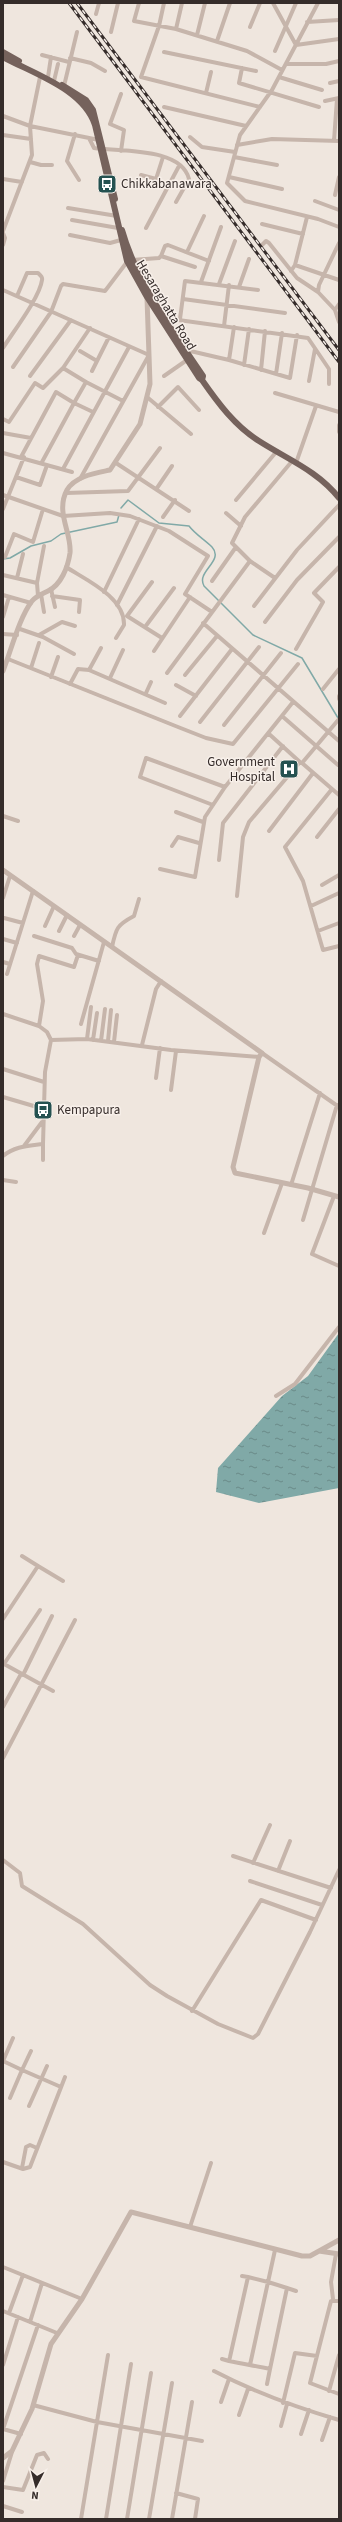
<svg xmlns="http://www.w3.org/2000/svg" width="342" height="2522" viewBox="0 0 342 2522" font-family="'Source Sans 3',sans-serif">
<defs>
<pattern id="water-ripples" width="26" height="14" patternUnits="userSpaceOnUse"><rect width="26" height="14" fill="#80a9a7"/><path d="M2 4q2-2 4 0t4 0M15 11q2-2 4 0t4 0" fill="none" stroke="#6a8a88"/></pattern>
</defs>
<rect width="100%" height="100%" fill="#efe6de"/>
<path fill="url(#water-ripples)" d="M339,1333v155l-80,15 -43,-11 2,-24 64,-72 26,-20z"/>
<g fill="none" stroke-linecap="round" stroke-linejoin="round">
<path stroke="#80a9a7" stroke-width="1.5" d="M121,508l7,-8 31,23 30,3c7,9 15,13 23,21 10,11 -6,20 -9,30 -1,3 0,7 1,9l49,49 49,23 36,60
M3,559l7,-1 21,-12 20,-5 10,-7 56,-12 2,-7"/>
<path stroke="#c6b5ab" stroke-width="4" d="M139,3l-5,18 42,8 71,22 35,19
M164,3l-5,23 -18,51 119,30
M273,3l23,42
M318,3l-46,87 -32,45 -13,48 18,18 73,18 21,8
M96,14l3,-11
M307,22l32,-2
M250,27l10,-24
M176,29l6,-26
M111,32l7,-29
M197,35l8,-32
M217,41l13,-38
M296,45l43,-6
M275,51l21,-48
M164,52l92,19
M42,55l27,7
M70,58l21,5 14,8
M286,64h40l13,-3
M242,68l-3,15 80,24
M48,77l3,-20
M279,77l43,13
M54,81l4,-17
M330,83l9,-2
M64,86l13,-54
M206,93l5,-21
M121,94l-11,30 14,6 -3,21
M325,101l14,-3
M164,107l82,19
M3,116l27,10 10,-49
M75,134l-8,27 12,19
M3,135l28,4
M190,137l12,10 33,5
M89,138l5,10c26,4 87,-1 95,31l-13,23
M334,141l3,-42
M237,145l35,-6 67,2
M234,157l43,8
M30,162l11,3h11
M141,175l15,4 7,-22
M229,177l53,12
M3,179l19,3
M335,195l4,-18
M315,201l24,9
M68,208l49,8
M72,220l46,8
M262,224l41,10
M146,228l33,-62
M3,231l29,-76 -2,-29 69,14
M3,233l2,5 -2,7
M70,235l40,8 11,-3
M339,243l-20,42 -1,7 17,18 4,12
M262,245l4,-4 3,2 28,35 21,14
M187,252l17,-36
M161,256l4,-10 3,-1 41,16
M132,260l27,-2 2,-2 34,11
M295,265l44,15
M291,271l4,-6 12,-48
M201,282l20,-55
M219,284l16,-43
M239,287l10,-28
M3,290l146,65 -69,124
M183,299l102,14
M335,310l4,-6
M164,318l144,20 21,31v15
M180,319l5,-38 73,9
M224,326l5,-41
M3,348c10,-16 37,-51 39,-68 1,-3 -2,-5 -4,-7h-11l-10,23
M186,350l43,10 61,18 7,-43
M80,351l17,10
M229,360l5,-33
M244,365l5,-36
M13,367l38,-55 10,-26 2,-2 42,7 22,-29
M261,370l4,-39
M92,371l17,-34
M276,374l6,-41
M30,376l41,-56
M164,376l23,-16
M309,381l6,-32
M86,382l-23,-14 27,-40
M275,393l64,19
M147,397l44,37
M158,407l20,-20 21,23
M93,412l-19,-9 12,-21 37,19
M3,419l6,3 26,-39 8,5 20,-20
M339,425v7
M3,433l28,5
M3,453l69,19
M21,457l35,-65 18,11 -32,59
M116,463l73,48
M296,463l20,-57
M63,469l66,-122
M16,477l24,8 6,-17
M157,488l15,-22
M66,493l62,-2 32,-43
M3,495l60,21 47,-3 20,3 39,15 39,25 -23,38 27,18
M236,500l41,-49
M3,509l21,-52
M226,513l15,13
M163,517l12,-17
M5,557l9,-23 19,8 10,-33
M250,561l-18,-18 13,-26 48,-57
M66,567c20,13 59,30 58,58l-8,13
M3,575l34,8
M17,578l6,-24
M212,581l24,-34
M152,582l-25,34 35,22
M51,589l4,18
M104,592l35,-73
M41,594l3,18
M3,595l28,8
M38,596l-1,-13 7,-37
M52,596l28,4 -1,12
M117,605l40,-79
M254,606l43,-56 42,-45
M3,617l6,-20
M265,622l32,-42 42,-43
M203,623l136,118
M145,627l29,-39
M20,629l23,8 31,17
M3,634l14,1
M39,635l23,-13 13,4
M296,649l27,-47 -9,-9 25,-26
M154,651l36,-54
M8,659l170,68 28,11 27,6 65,-80
M31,668l8,-25
M89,670l12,-22
M167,673l83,-112 25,17
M185,675l32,-39
M51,677l7,-20
M110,678l13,-28
M70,684l8,-15 11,1 76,33
M176,685l20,11
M323,689l16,-20
M146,693l5,-11
M339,696v3
M180,716l52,-67
M282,716l56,49
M339,719l-37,44 37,32
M200,722l59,-75
M224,725l57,-72
M268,733l33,30
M225,787l68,-85
M332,789l-47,58 18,34 20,69 16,-4
M176,812l27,10
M3,816l15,5
M269,831l44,-58
M317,837l22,-28
M172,846l6,-9 21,6
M219,860l4,-37 60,-77
M160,869l35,8 10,-60 20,-30 -79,-29 -6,19 73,28
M322,885l17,-10
M237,896l6,-59 6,-15 51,-60
M3,898l7,-22
M311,906l28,-13
M4,918l19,5
M45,926l9,-20
M59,931l8,-16
M318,931l21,-8
M34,936l38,12 4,6 23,7
M74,936l6,-11
M3,939l14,4
M112,947c4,-19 5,-22 22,-31l5,-17
M3,962l7,2
M7,974l26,-83
M3,1014l36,12 8,6 4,8 -6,32 -2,72c-15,2 -28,2 -40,12
M81,1024l23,-82
M39,1026l4,-25 -6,-37 2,-8 35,11 4,-12
M87,1039l4,-32
M51,1040l36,-1 84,11 88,7
M93,1040l4,-27
M101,1041l4,-32
M108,1041l3,-31
M114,1042l3,-27
M142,1045l14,-56 5,-8
M262,1053l77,54
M3,1069l41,13
M156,1078l4,-30
M171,1090l5,-39
M3,1097l41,12
M43,1144v16
M24,1146l18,-24
M3,1180l13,2
M291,1185l29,-92
M334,1196l-22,58 27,12
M303,1220l34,-115
M264,1233l18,-50
M276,1396l19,-12 44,-57
M22,1556l16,10
M40,1610l-36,54 49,27
M3,1619l35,-53 25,15
M23,1675l29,-59
M3,1707l18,-33
M3,1758l72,-138
M233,1856l98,32
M3,1860l17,13 2,13 61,38 67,61 17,11 51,28 35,14 5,-4 52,-102 29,-62
M253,1863l17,-38
M278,1871l12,-30
M250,1881l72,24
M192,2011l69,-111 55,20
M3,2061l19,9 9,-19
M3,2061l10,-23
M10,2098l12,-28 39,17
M29,2106l18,-40
M3,2162l20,7 7,-2 35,-90
M22,2168l4,-21 4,-2 7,3
M190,2227l21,-64
M3,2267l79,32
M242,2276l6,1
M287,2288l9,3
M333,2299l-2,-17 5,-28
M339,2301h-8l-21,82 29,11
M3,2311l54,22
M9,2313l14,-38
M30,2322l12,-39
M222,2359l7,2
M3,2365l15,-48
M250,2365l18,-83 -20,-5 -18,80 -1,4c14,3 27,5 41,8l17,-81 -19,-6 7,-32
M214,2371c40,21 81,36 125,49
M267,2384l3,-15
M329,2391l10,-36
M221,2402l8,-23
M283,2403l12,-50 22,3
M33,2405l64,17 105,19
M239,2415l9,-26
M281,2426l6,-22
M3,2429l35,-104
M3,2429l18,5
M301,2434l8,-24
M322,2440l8,-23
M3,2481l9,-29
M3,2487l20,3 14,-35 7,-2 4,6
M176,2493l22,6 -3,20
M3,2506l19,6
M81,2519l27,-164
M106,2519l25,-155
M127,2519l24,-146
M149,2519l23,-136
M172,2519l20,-117"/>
<path stroke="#c6b5ab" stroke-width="5" d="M3,671c8,-20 16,-53 29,-70 4,-5 10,-7 16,-10 13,-6 20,-24 22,-38 2,-20 -15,-41 -3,-63 8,-14 29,-17 43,-20l30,-46 10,-40 -3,-86
M3,870l259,183 -3,4 -26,110 2,6 73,15 31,9
M319,2251l20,3
M3,2458l9,-7 20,-42 19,-65 31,-45 49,-87 171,44h8l29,-16"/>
<path stroke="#75625c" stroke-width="6" d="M3,52l16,9
M3,57c31,17 80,32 92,68l32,136 20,36 52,81 3,2c16,23 33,46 57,61 28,18 59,30 80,57
M62,85l24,15 7,10 22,89
M122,230c15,53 50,100 81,146l-1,4"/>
<g stroke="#352c2a" stroke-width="3">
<path id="rail" d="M69,3l270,359
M77,3l262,347"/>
</g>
<use href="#rail" stroke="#f8f0ea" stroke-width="1.5" stroke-dasharray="4.5" stroke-linecap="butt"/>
</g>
<defs>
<g id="bus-square" transform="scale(1)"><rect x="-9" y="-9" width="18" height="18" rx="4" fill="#245150" stroke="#f8f0ea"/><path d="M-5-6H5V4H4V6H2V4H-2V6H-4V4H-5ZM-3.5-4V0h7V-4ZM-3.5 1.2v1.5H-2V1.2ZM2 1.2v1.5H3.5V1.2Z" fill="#fff"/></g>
<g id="hospital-square" transform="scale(1)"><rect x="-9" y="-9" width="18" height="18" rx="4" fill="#245150" stroke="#f8f0ea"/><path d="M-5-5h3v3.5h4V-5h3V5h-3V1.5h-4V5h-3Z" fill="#fff"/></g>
</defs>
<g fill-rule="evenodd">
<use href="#bus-square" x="107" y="184"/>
<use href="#hospital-square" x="289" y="769"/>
<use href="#bus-square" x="43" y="1110"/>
</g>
<g text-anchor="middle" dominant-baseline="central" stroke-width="3" stroke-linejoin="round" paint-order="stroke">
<g font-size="13" fill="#352c2a" stroke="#f8f0ea" text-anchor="start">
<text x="121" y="184">Chikkabanawara</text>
<text x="275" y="762" text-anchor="end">Government<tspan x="275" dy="15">Hospital</tspan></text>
<text x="57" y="1110">Kempapura</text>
</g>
<g font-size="13" fill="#352c2a" stroke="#f8f0ea">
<text transform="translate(166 305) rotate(59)">Hesaraghatta Road</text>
</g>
</g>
<rect width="342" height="2522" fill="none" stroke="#352c2a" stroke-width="8"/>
<g transform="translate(36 2486) rotate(186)" stroke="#f8f0ea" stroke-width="3" paint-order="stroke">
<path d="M0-3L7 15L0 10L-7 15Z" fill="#352c2a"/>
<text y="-6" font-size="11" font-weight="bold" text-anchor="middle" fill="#352c2a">N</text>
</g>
</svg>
